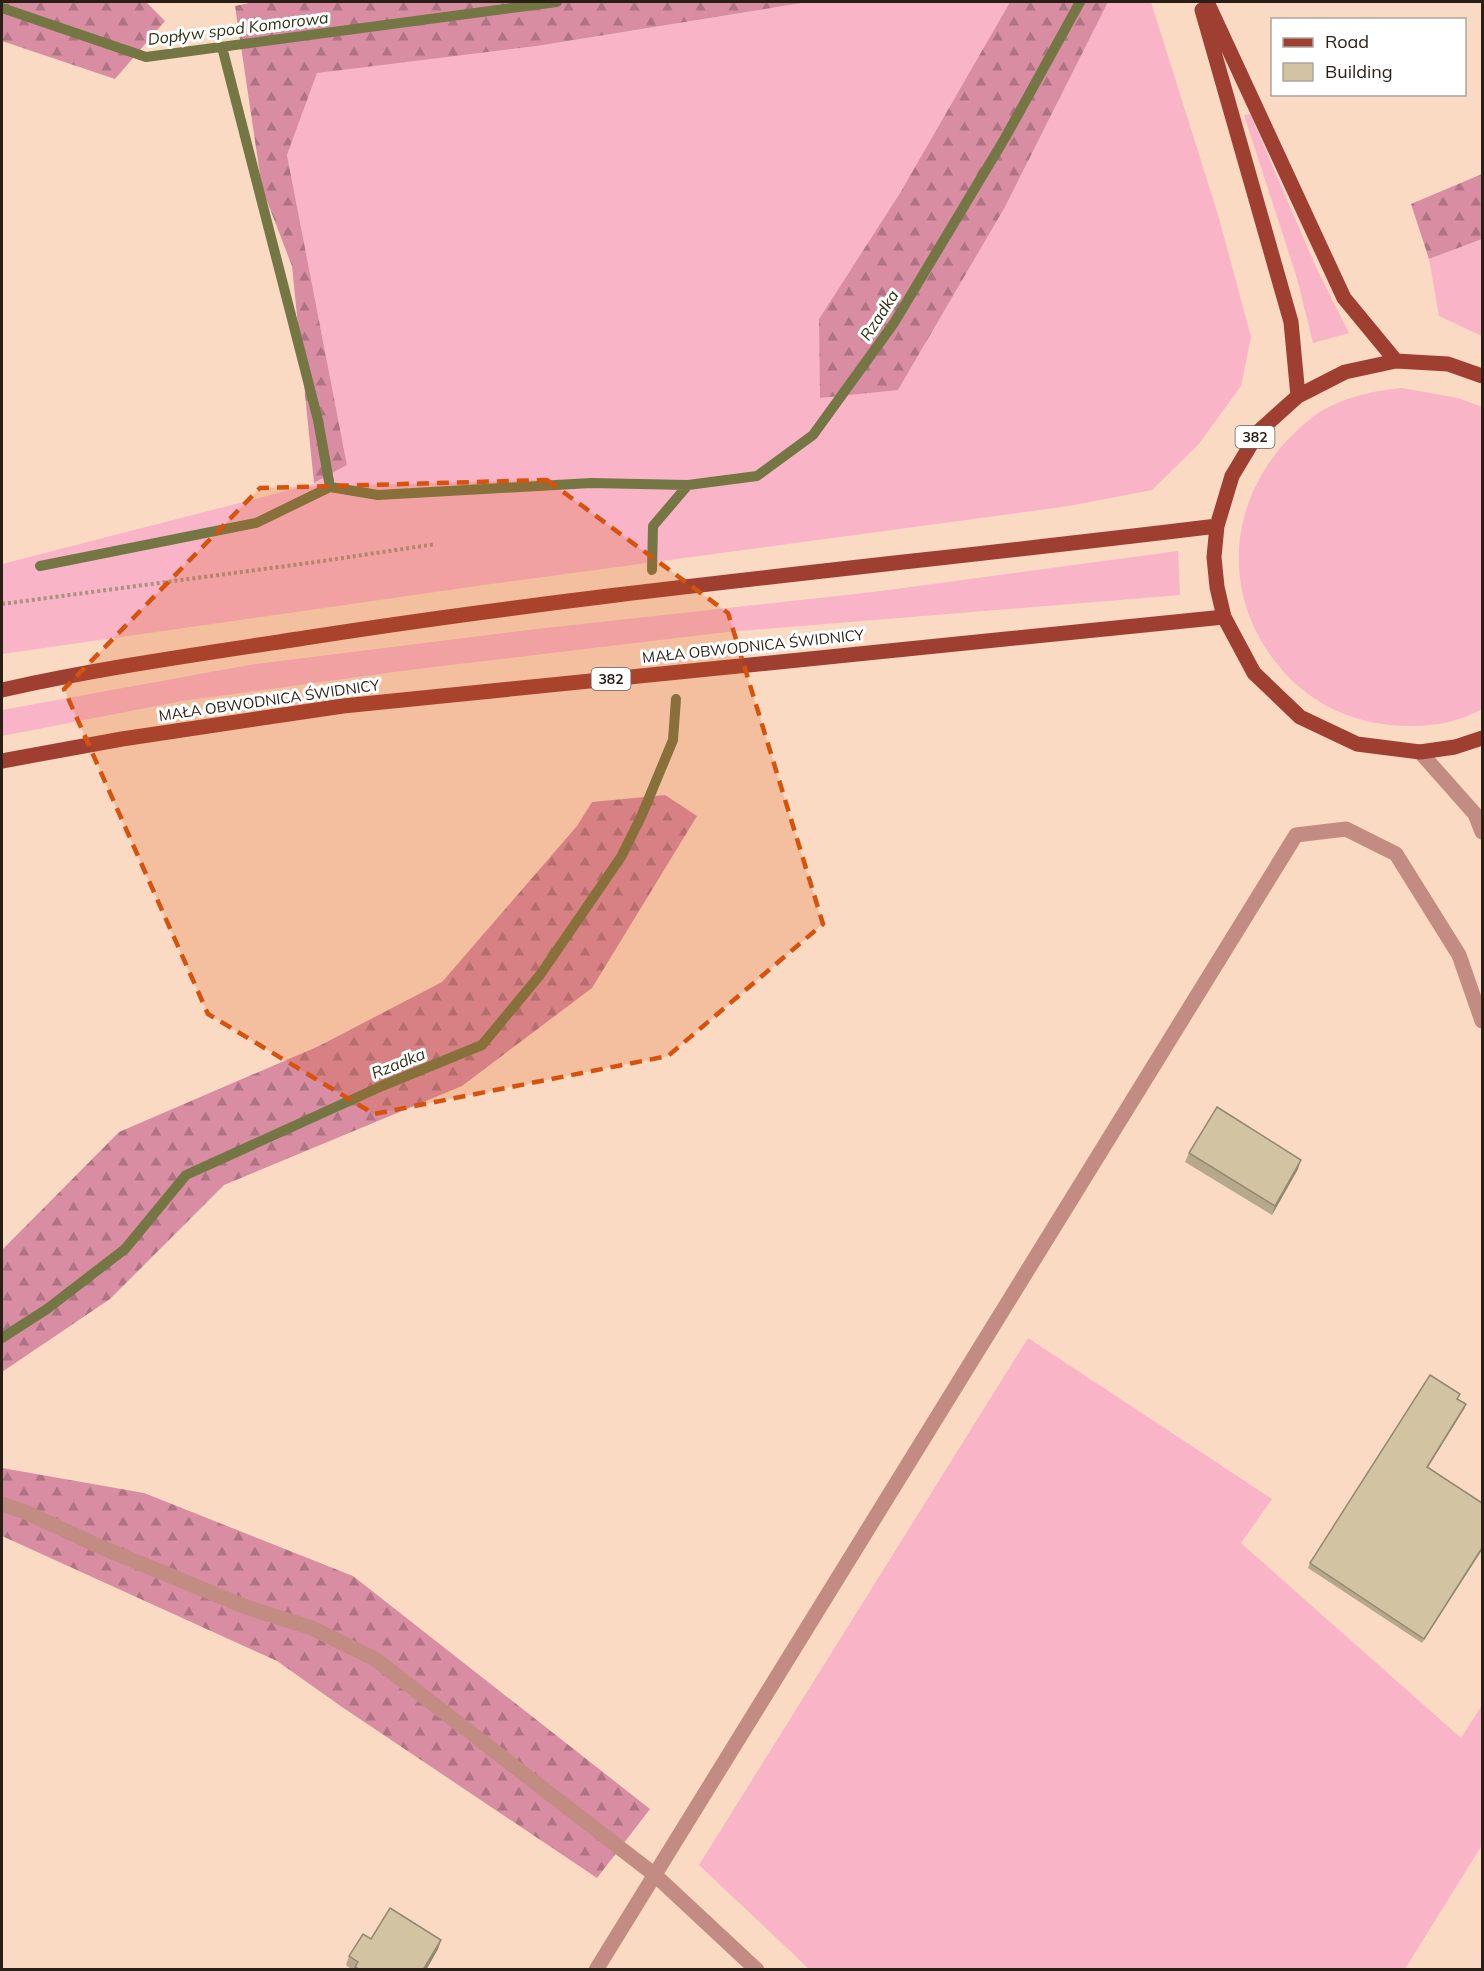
<svg xmlns="http://www.w3.org/2000/svg" width="1484" height="1971" viewBox="0 0 1484 1971" font-family="Mulish,sans-serif">
<defs>
<pattern id="forest-firs" width="22" height="20" patternUnits="userSpaceOnUse" patternTransform="scale(1.5)"><rect width="22" height="20" fill="#d88da2"/><path d="M5 1l3.5 6h-7zM16 11l3.5 6h-7z" fill="#af7383"/></pattern>
</defs>
<rect width="100%" height="100%" fill="#fadac3"/>
<path fill="#f9b5c7" d="M808,2h202l-110,191 -81,126 79,71 107,-183 103,-205h43l68,216 32,119 -10,49 -43,59 -46,45 -83,16 -585,79 -482,69v-90l311,-80 34,-19 -60,-310 30,-83 220,-26z
M1250,114l66,153 33,66 -36,10 -17,-68 -52,-160z
M1482,239v97l-43,-20 -10,-57z
M1402,388l56,10 24,9v302c-28,16 -59,19 -91,16 -45,-4 -85,-25 -113,-60 -64,-79 -47,-182 31,-245 25,-21 61,-29 93,-32z
M1178,551l2,44 -453,37 -310,37 -235,32 -180,35v-26l247,-45 287,-36 337,-37z
M1028,1338l244,161 -31,44 220,195 21,-33v140l-77,124h-596l-110,-104z"/>
<path fill="url(#forest-firs)" d="M2,2h144l19,19 -50,58 -113,-38z
M254,2h554l-271,44 -220,27 -30,82 60,310 -33,18 -22,-217 -30,-78 -27,-182z
M1010,2h98l-103,205 -107,183 -78,8 -1,-79 81,-126z
M1482,174v65l-53,20 -18,-55z
M665,795l32,21 -105,172 -130,98 -238,99 -114,114 -108,73v-122l117,-118 200,-86 123,-64 135,-156 15,-24z
M2,1468l142,25 209,83 297,233 -53,69 -255,-171 -65,-46 -275,-125z"/>
<g fill="none" stroke-linecap="round" stroke-linejoin="round">
<path stroke="#747744" stroke-width="10" d="M2,8l144,49 411,-55
M222,47l96,373 12,67
M40,566l216,-43 74,-36 48,8 213,-12 97,2 69,-9 56,-41 81,-112 111,-185 75,-136
M652,570l1,-44 35,-41
M2,1338l45,-29 78,-60 61,-74 196,-89 100,-41 58,-70 81,-118 20,-40 32,-77 3,-41"/>
<path stroke="#aa9281" stroke-width="4" stroke-dasharray="3 3" stroke-linecap="butt" d="M2,604l314,-42 120,-18"/>
<path stroke="#c38c82" stroke-width="15" d="M1420,752l55,62 7,18
M2,1504l23,8 78,36 143,59 66,21 63,31 280,216 102,95
M596,1970l700,-1135 50,-6 50,25 63,101 23,66"/>
<path stroke="#9f3f32" stroke-width="15" d="M1207,2l137,296 52,63
M1202,10l89,312 7,74
M1482,376l-34,-12 -52,-3 -51,11 -47,24 -39,35 -27,45 -15,50 -3,31 3,30 7,30 30,56 46,44 57,27 63,8 35,-5 27,-9
M2,690c102,-23 206,-37 309,-53 301,-47 604,-74 906,-111
M2,761l120,-22 221,-33 881,-89"/>
</g>
<path fill="#b5a88b" d="M1189,1153l109,16 -26,46 -87,-53z
M1458,1399l8,5 -2,5 -36,58 54,36 -60,140 -114,-75 2,-5z
M371,1939l70,1 -3,9 -12,21h-74l-6,-5 3,-9z"/>
<path fill="#938871" d="M1301,1160l-3,9 -26,46 3,-9z
M1466,1404l-2,5 -39,63 2,-5z
M1482,1548v2l-60,93 2,-4z
M441,1940l-3,9 -12,21h-3z"/>
<path fill="#d2c3a2" stroke="#938871" stroke-width="1.5" d="M1217,1107l84,53 -26,46 -86,-53z
M1430,1375l30,19 -3,5 9,5 -39,63 55,36v45l-58,91 -114,-76z
M390,1908l51,32 -18,30h-63l-5,-3 3,-5 -9,-6 14,-22 8,5z"/>
<path fill="#d5530d" fill-opacity="0.2" stroke="#d5530d" stroke-width="4.5" stroke-dasharray="12 8" stroke-linejoin="round" d="M547,480l181,133 95,311 -155,132 -294,58 -166,-100 -144,-325 196,-201z"/>
<g text-anchor="middle" dominant-baseline="central" stroke-width="6" stroke-linejoin="round" paint-order="stroke">
<g fill="#fff" stroke="#6a625c" stroke-width="1.5">
<rect x="1235.5" y="426" width="39" height="22" rx="4.5"/>
<rect x="591.5" y="668" width="39" height="22" rx="4.5"/>
</g>
<g font-size="14" font-weight="bold" fill="#2a1f16">
<text x="1255" y="437">382</text>
<text x="611" y="679">382</text>
</g>
<g font-size="15" fill="#2a1f16" stroke="#fff">
<text transform="translate(753 646) rotate(-6)">MAŁA OBWODNICA ŚWIDNICY</text>
<text transform="translate(269 700) rotate(-8)">MAŁA OBWODNICA ŚWIDNICY</text>
</g>
<g font-size="16" font-style="italic" fill="#2f3314" stroke="#fff">
<text transform="translate(238 28) rotate(-7)">Dopływ spod Komorowa</text>
<text transform="translate(879 315) rotate(-57)">Rzadka</text>
<text transform="translate(398 1063) rotate(-22)">Rzadka</text>
</g>
</g>
<rect width="1484" height="1971" fill="none" stroke="#2a1f16" stroke-width="6"/>
<rect x="1271" y="18" width="195" height="78" fill="#ffffff" stroke="#aaa5a2" stroke-width="1.5"/>
<rect x="1283" y="38" width="30" height="9" fill="#9f3f32" stroke="#aaa5a2" stroke-width="1.5"/>
<text x="1325" y="48" font-size="18" fill="#2a1f16">Road</text>
<rect x="1283" y="63" width="30" height="18" fill="#d2c3a2" stroke="#aaa5a2" stroke-width="1.5"/>
<text x="1325" y="78" font-size="18" fill="#2a1f16">Building</text>
</svg>
